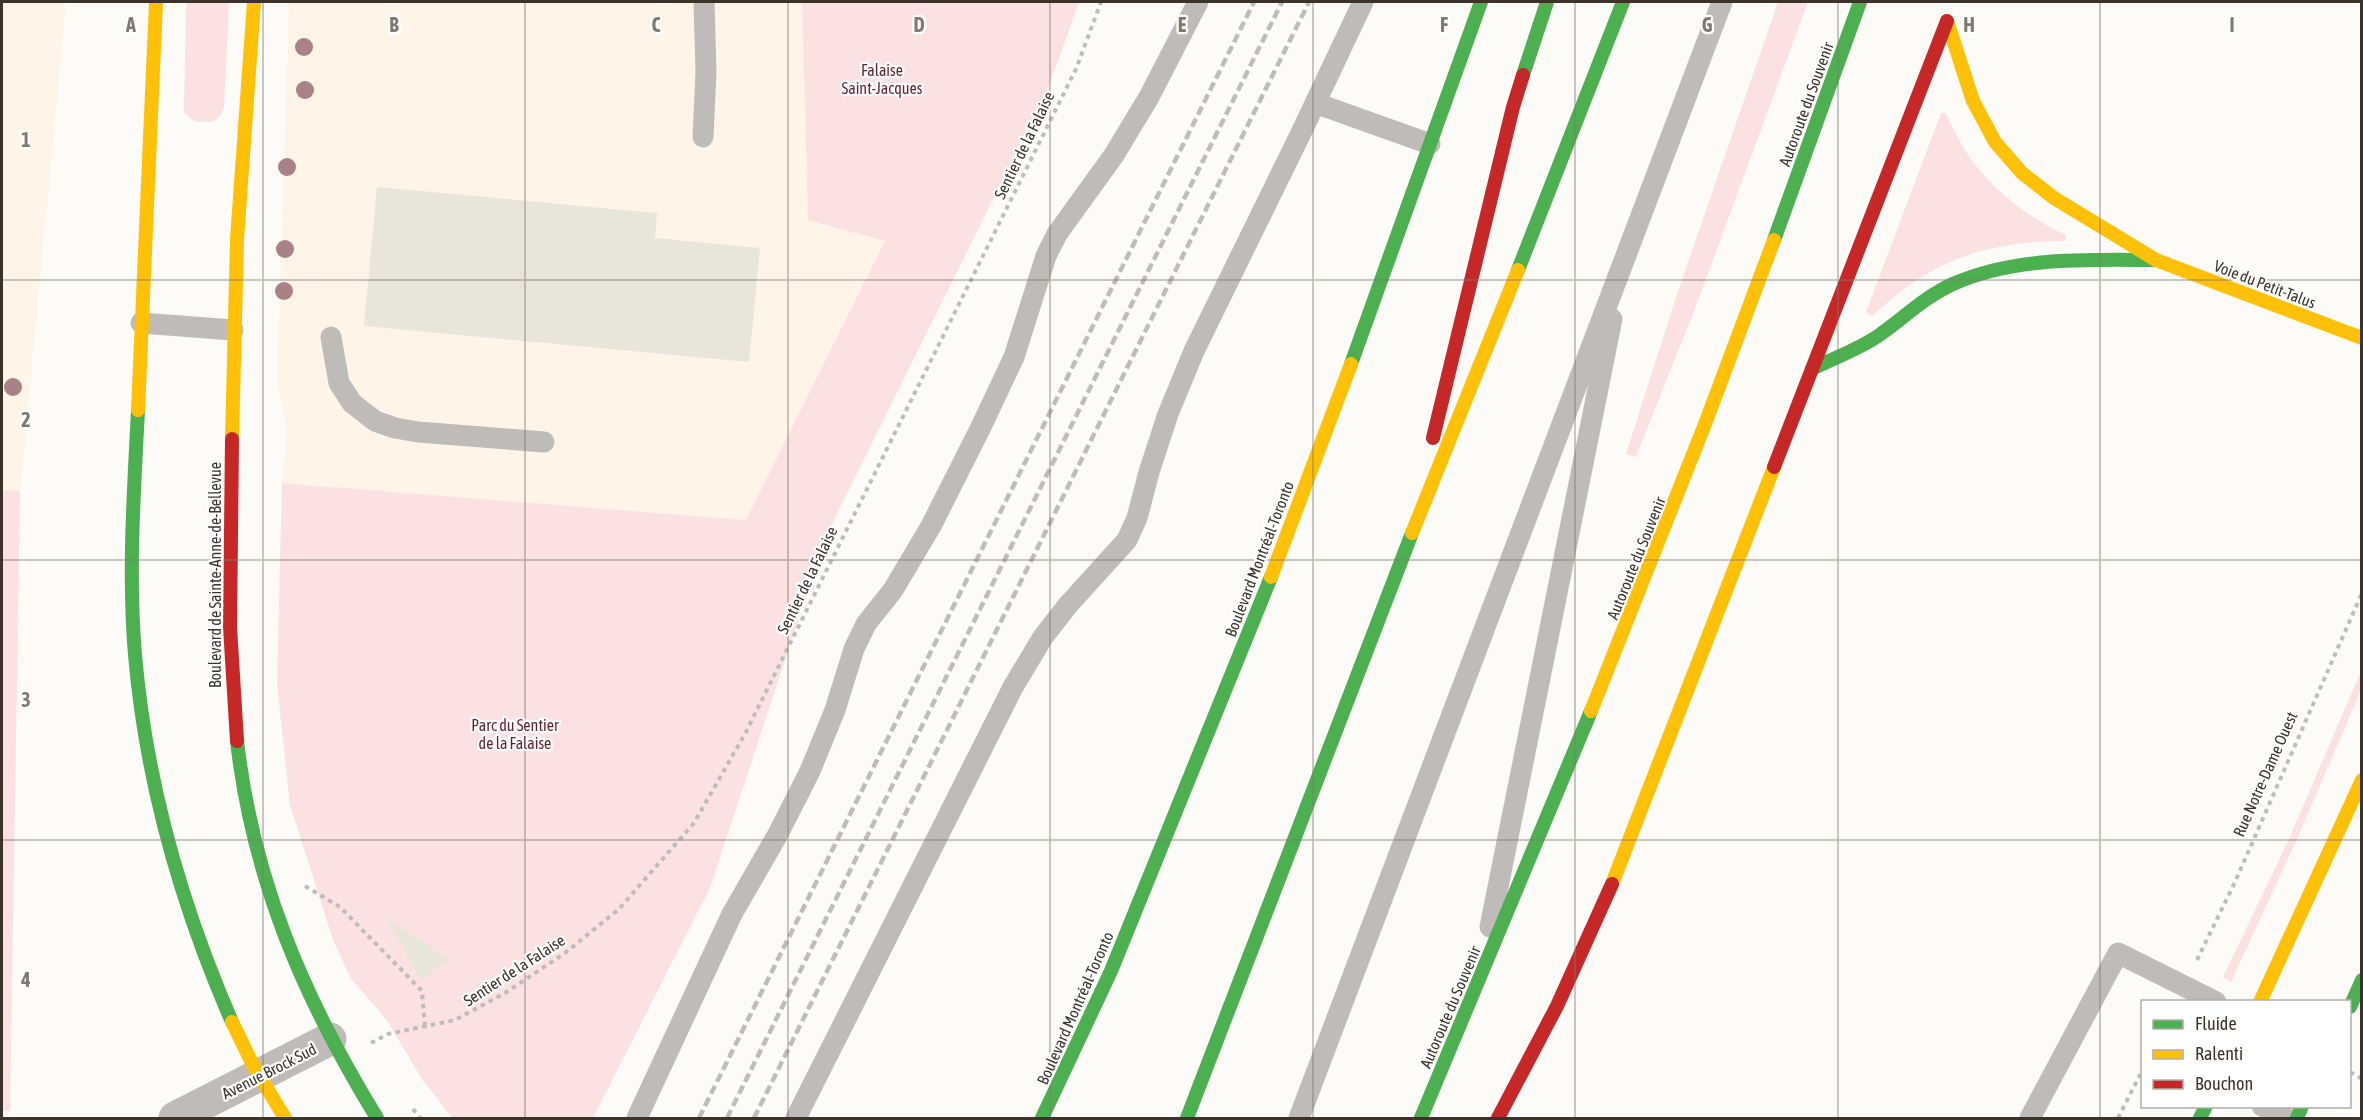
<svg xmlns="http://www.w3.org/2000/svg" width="2363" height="1120" viewBox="0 0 2363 1120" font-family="'Asap Condensed',sans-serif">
<rect width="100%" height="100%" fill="#fdfbf8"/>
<path fill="#fef4e8" d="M2,2h64l-46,489 -18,-1z
M289,2h513l6,218 77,21 -138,279 -465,-37 5,-50 -10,-52z"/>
<path fill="#fbe1e1" d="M186,2h43l-5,106 -3,7 -7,6c-12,2 -24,2 -30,-10z
M802,2h277l-30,84 -224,452 -115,350 -117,230h-141l-30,-39 -36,-60 -35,-40 -18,-39 -43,-135 -13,-121 5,-201 464,37 139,-279 -77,-21z
M1778,2h30l-109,296 -63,159 -10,-3 51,-160z
M1941,113h5c22,56 66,97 120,122l-1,6c-50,0 -98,8 -142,35 -18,11 -35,26 -51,40l-6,-4z
M2,490l18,1 -10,620h-8z
M2361,671v19l-64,149 -66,143 -8,-5 65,-136z"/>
<path fill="#e8e6da" d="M377,187l280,26 -2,25 105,10 -11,114 -385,-36z
M386,918l63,41 -28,22z"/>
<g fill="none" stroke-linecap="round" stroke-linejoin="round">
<path stroke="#bfbcba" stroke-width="4" stroke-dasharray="4.5 4.5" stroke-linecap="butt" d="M305,886l35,21 82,84 3,36
M2197,960l38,-78 127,-289
M371,1043l17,-9 67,-14 50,-27 60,-40 54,-44 75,-86 52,-91 330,-663 25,-67
M2350,1072l12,7
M413,1109l7,9
M2118,1118l24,-47"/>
<path stroke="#bfbbb9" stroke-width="21" d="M1315,103l115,41
M703,137l3,-65 -2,-70
M141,323l92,7
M331,337l8,46 13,20 23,18 20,7 23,4 126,10
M1490,927l122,-608
M2262,1106l24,12
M637,1118l95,-204 46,-80 32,-63 25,-61 19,-61 12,-25 27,-34 38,-64 49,-97 34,-72 32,-101 11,-22 57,-79 35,-58 49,-95
M796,1118l217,-431 30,-50 25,-32 59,-65 10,-22 12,-46 19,-58 26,-63 107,-218 62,-131
M1299,1118l423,-1116
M2030,1118l88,-165 98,49"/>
<path stroke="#bfbbb9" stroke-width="33" d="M175,1118l155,-79"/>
<path stroke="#4caf50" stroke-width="14" d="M1523,75l24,-73
M1774,240l86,-238
M1518,270l105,-268
M1351,364l130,-362
M1812,369c22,-11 45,-19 66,-33 25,-17 46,-39 75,-52 63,-28 135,-24 203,-24
M138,410c-4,81 -10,163 -3,245 11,127 46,250 97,367
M237,741c16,140 67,258 140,377
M2350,1007l12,-27
M1042,1118l69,-147 160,-394
M1187,1118l225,-585
M1421,1118l170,-407
M2200,1118l6,-12
M2297,1118l5,-12"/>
<path stroke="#ffc107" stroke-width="14" d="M1947,21l26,80 22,41 27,31 32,25 102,62 206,78
M138,410l18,-408
M232,439l5,-200 17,-237
M1412,533l106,-263
M1271,577l80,-213
M1591,711l114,-287 69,-184
M1612,884l162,-417
M2260,1002l102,-222
M232,1022l21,43 32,53"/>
<path stroke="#c62828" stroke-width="14" d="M1433,438l80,-331 10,-32
M232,439l-2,188 7,114
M1774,467l173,-446
M1498,1118l59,-112 55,-122"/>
<path stroke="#c0bcba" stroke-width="4.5" stroke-dasharray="9 4.5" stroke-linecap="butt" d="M699,1118l555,-1116
M727,1118l555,-1116
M754,1118l555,-1116"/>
</g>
<g fill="#a98288">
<circle cx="304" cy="47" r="9"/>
<circle cx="305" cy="90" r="9"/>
<circle cx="287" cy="167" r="9"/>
<circle cx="285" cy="249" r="9"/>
<circle cx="284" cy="291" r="9"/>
<circle cx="13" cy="387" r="9"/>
</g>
<path fill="none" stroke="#7f7971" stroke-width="1.5" stroke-opacity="0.55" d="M263,2v1116M525,2v1116M788,2v1116M1050,2v1116M1313,2v1116M1575,2v1116M1838,2v1116M2100,2v1116M2,280h2360M2,560h2360M2,840h2360"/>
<g text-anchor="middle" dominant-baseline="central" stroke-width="4.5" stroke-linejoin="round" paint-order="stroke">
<g font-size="16" fill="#641f2d" stroke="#fff">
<text x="882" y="70">Falaise<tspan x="882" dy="18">Saint-Jacques</tspan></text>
<text x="515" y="725">Parc du Sentier<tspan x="515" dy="18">de la Falaise</tspan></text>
</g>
<g font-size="16" fill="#3b3329" stroke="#fff">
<text transform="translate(1806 104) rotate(-70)">Autoroute du Souvenir</text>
<text transform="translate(1024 145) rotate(-64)">Sentier de la Falaise</text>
<text transform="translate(2265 284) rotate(21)">Voie du Petit-Talus</text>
<text transform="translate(1636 558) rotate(-68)">Autoroute du Souvenir</text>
<text transform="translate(1259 559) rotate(-69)">Boulevard Montréal-Toronto</text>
<text transform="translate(215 575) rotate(-90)">Boulevard de Sainte-Anne-de-Bellevue</text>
<text transform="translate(807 580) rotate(-64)">Sentier de la Falaise</text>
<text transform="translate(2265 774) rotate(-66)">Rue Notre-Dame Ouest</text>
<text transform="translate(514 970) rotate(-33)">Sentier de la Falaise</text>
<text transform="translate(1450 1007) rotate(-67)">Autoroute du Souvenir</text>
<text transform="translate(1075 1008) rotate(-66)">Boulevard Montréal-Toronto</text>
<text transform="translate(269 1071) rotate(-27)">Avenue Brock Sud</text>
</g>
</g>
<g font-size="20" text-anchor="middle" font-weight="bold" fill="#7f7971" stroke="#fff" stroke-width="4.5" stroke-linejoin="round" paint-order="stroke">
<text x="131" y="32">A</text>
<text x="394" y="32">B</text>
<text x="656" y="32">C</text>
<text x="919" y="32">D</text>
<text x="1182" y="32">E</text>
<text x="1444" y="32">F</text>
<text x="1707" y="32">G</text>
<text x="1969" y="32">H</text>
<text x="2232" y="32">I</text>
<text x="26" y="147">1</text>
<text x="26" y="427">2</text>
<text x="26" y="707">3</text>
<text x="26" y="987">4</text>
</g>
<rect width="2363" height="1120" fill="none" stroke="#3b3329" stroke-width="6"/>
<rect x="2141" y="1000" width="210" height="108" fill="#ffffff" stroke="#b1ada9" stroke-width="1.5"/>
<rect x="2153" y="1020" width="30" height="9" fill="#4caf50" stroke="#b1ada9" stroke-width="1.5"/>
<text x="2195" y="1030" font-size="18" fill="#3b3329">Fluide</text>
<rect x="2153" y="1050" width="30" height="9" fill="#ffc107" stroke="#b1ada9" stroke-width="1.5"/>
<text x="2195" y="1060" font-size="18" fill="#3b3329">Ralenti</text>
<rect x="2153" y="1080" width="30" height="9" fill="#c62828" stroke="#b1ada9" stroke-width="1.5"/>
<text x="2195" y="1090" font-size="18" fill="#3b3329">Bouchon</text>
</svg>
